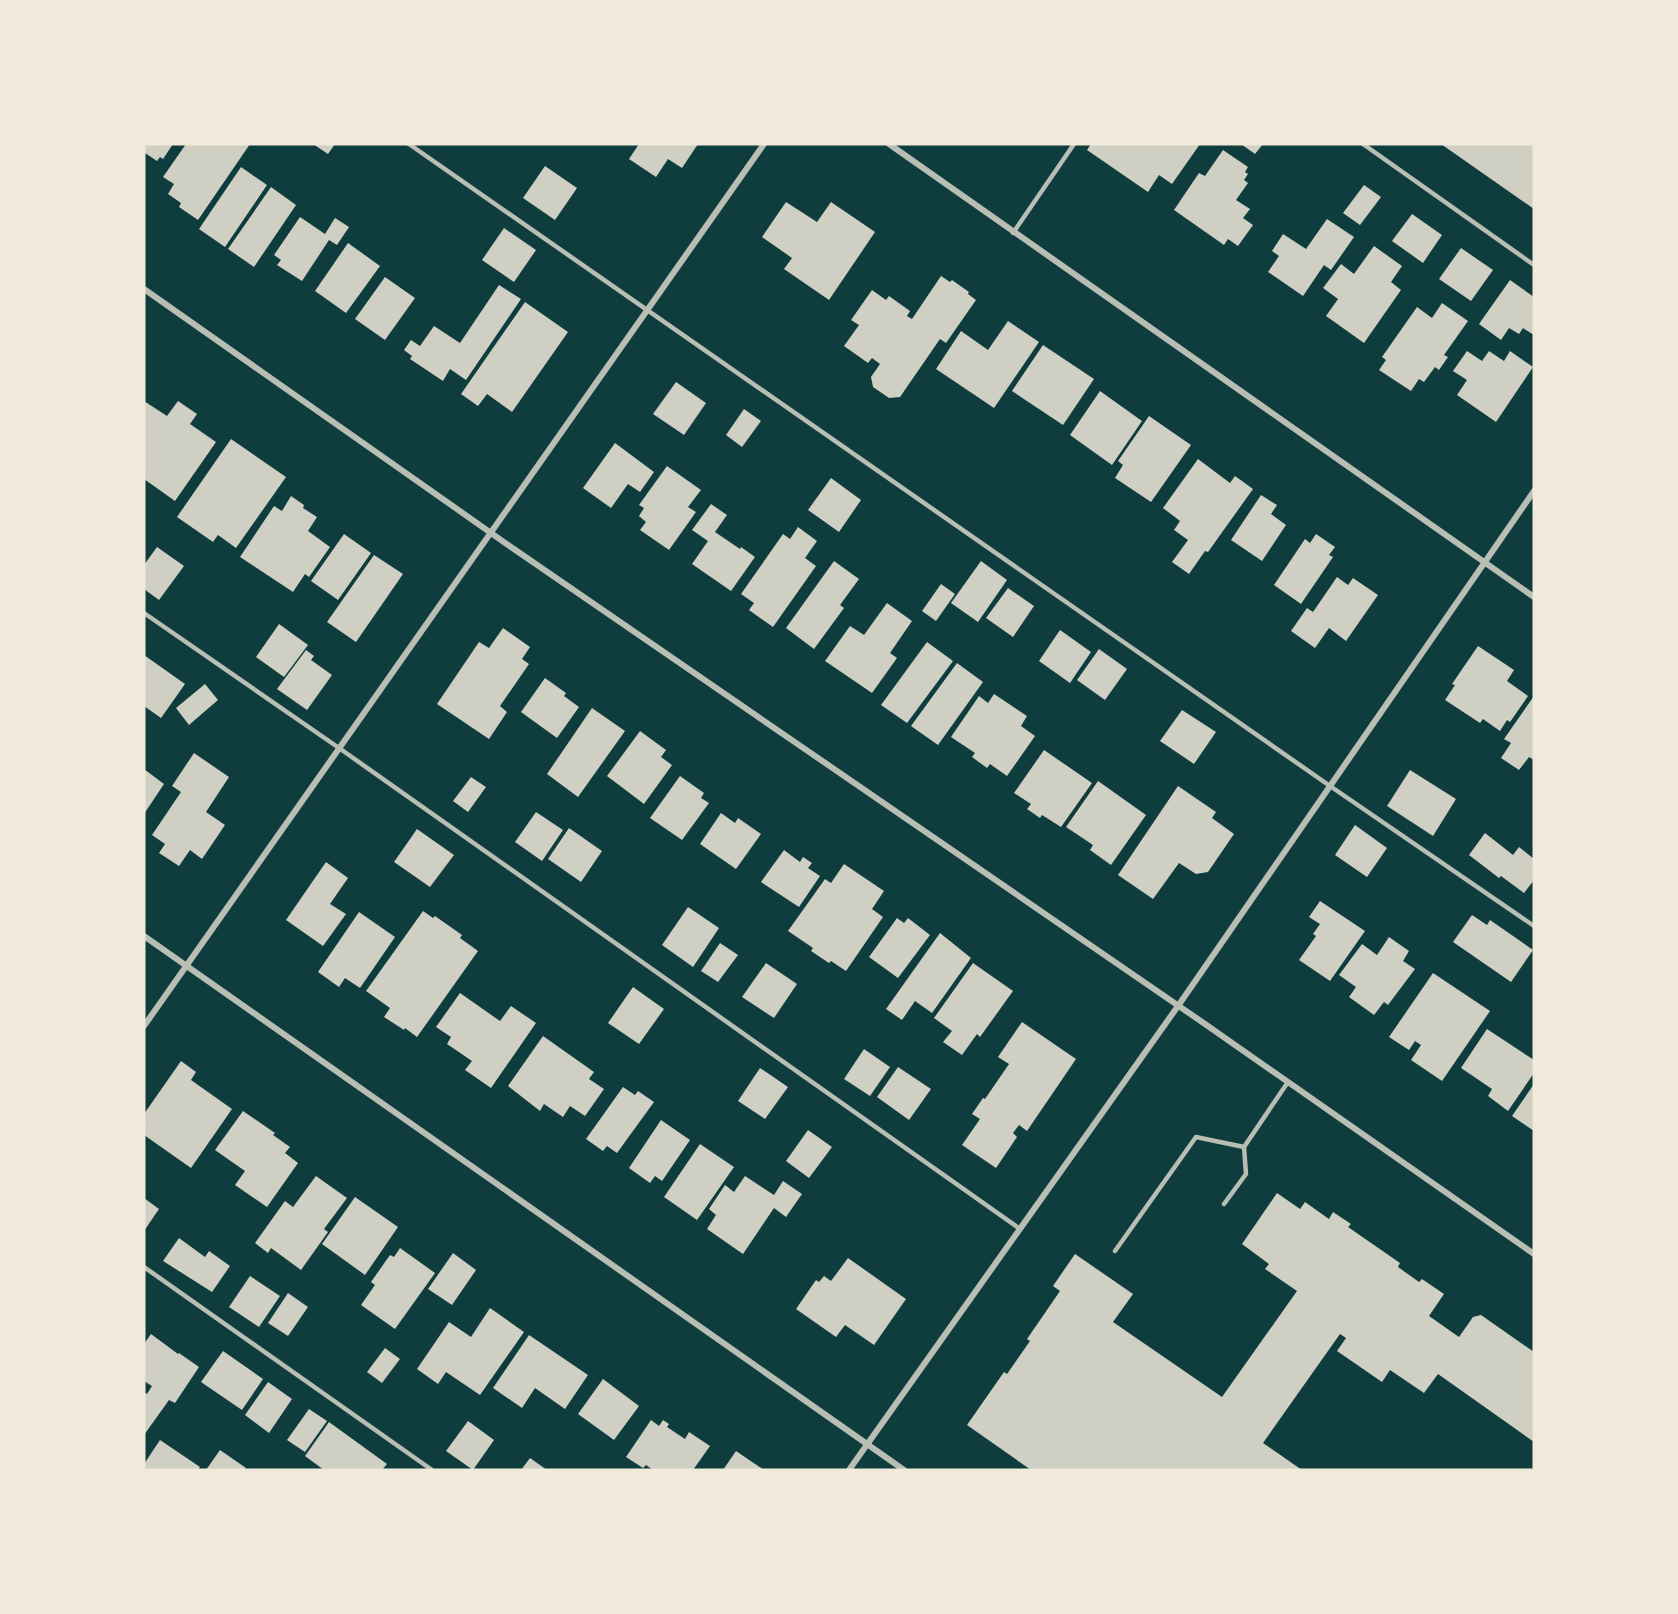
<svg xmlns="http://www.w3.org/2000/svg" width="1678" height="1614" viewBox="0 0 1678 1614" font-family="Georgia,serif">
<rect width="100%" height="100%" fill="#0f3d3e"/>
<path fill="#cfcfc3" d="M144,144h29l-10,15 -3,-2 -3,4 -12,-8 -1,2z
M186,144h64l-52,76 -19,-13 2,-4 -13,-9 6,-10 -11,-7z
M313,144h22l-7,10z
M639,144h59l-16,24 -14,-9 -12,18 -27,-18z
M1091,144h109l-28,40 -13,-9 -11,17 -61,-42z
M1241,144h22l-8,10z
M1441,144h93v65z
M1223,150l25,17 -3,5 3,2 -4,6 4,3 -12,17 14,9 -7,9 10,7 -15,21 -10,-7 -4,6 -50,-35 25,-37 6,3z
M545,166l32,22 -22,32 -32,-22z
M241,167l26,18 -42,62 -26,-18z
M1364,185l17,12 -21,28 -17,-12z
M271,187l25,18 -42,62 -26,-18z
M786,202l31,20 14,-20 44,30 -46,68 -45,-31 8,-11 -30,-21z
M1412,214l30,21 -19,28 -31,-22z
M300,217l25,17 10,-16 14,9 -12,18 -8,-5 -27,41 -25,-16 4,-5 -7,-5z
M1327,219l27,18 -23,33 -7,-5 -21,31 -35,-24 11,-16 -7,-5 11,-17 23,15z
M504,228l32,22 -22,32 -32,-22z
M348,243l32,23 -34,47 -31,-22z
M1374,246l28,20 -11,16 10,8 -37,53 -38,-27 12,-17 -15,-11 18,-24 13,10z
M1461,248l32,22 -22,31 -32,-22z
M941,276l9,6 2,-2 17,12 -1,2 8,6 -30,43 -6,-4 -40,58 -11,1 -16,-11 -2,-10 9,-13 -8,-6 -4,5 -24,-17 15,-21 -8,-5 21,-30 14,10 3,-4 21,15 -3,5 5,3z
M385,277l30,21 -30,42 -30,-21z
M1510,280l24,17v38l-11,-7 -4,6 -10,-6 -8,12 -22,-16z
M499,285l22,14 -55,81 -16,-11 -7,12 -33,-22 2,-3 -8,-6 7,-10 9,6 14,-20 26,17z
M525,302l43,30 -56,80 -25,-18 -9,12 -17,-12z
M1442,303l26,18 -24,34 4,2 -9,13 -4,-3 -11,15 -5,-3 -8,12 -32,-21 7,-10 -4,-3 35,-50 15,11z
M1008,321l31,21 -45,66 -58,-39 25,-38 27,19z
M1043,345l51,34 -31,46 -51,-34z
M1467,351l15,10 7,-10 15,10 6,-10 23,16 -37,55 -39,-27 10,-15 -14,-9z
M676,382l30,21 -22,32 -31,-21z
M1100,391l42,30 -30,44 -42,-30z
M144,401l23,15 11,-15 19,13 -7,10 26,18 -41,59 -31,-22z
M744,409l17,12 -19,26 -16,-12z
M1149,416l42,29 -40,57 -36,-24 8,-13 -5,-4z
M231,439l55,38 -50,71 -18,-13 -5,7 -36,-25z
M615,443l39,29 -14,20 -12,-8 -17,24 -28,-20z
M1198,459l32,24 5,-7 18,13 -45,63 -3,-1 -16,23 -17,-12 16,-22 -14,-10 6,-9 -17,-13z
M667,466l34,24 -13,17 8,5 -27,38 -29,-20 6,-8 -7,-6 5,-8 -5,-3z
M831,478l30,22 -22,32 -31,-22z
M1261,495l16,10 -6,9 15,11 -24,36 -31,-21z
M291,496l13,9 -1,3 14,9 -9,14 22,16 -21,30 -4,-3 -12,18 -53,-35 34,-51 8,5z
M711,504l16,11 -12,17 25,17 1,-2 14,10 -24,34 -39,-27 16,-23 -16,-11z
M798,527l19,14 -12,17 11,8 -43,61 -24,-17 5,-7 -13,-9 42,-60 7,5z
M344,534l27,19 -33,47 -27,-19z
M1316,534l19,13 -6,8 4,2 -32,47 -27,-19 31,-46 5,4z
M157,547l27,19 -25,34 -15,-11v-24z
M374,555l29,19 -47,68 -29,-20z
M834,561l25,18 -19,26 4,3 -30,41 -28,-21z
M981,561l26,19 -29,42 -27,-19z
M1337,577l11,8 5,-7 25,17 -32,46 -17,-13 -14,20 -24,-17 16,-23 6,4z
M941,584l14,10 -19,27 -14,-10z
M1008,588l26,18 -21,31 -27,-19z
M887,603l25,18 -22,32 7,5 -25,35 -47,-32 25,-35 14,9z
M279,624l29,21 -24,32 -28,-20z
M503,628l27,19 -8,12 7,5 -29,42 7,6 -18,27 -52,-35 42,-62 10,6z
M1060,630l31,22 -21,31 -31,-22z
M927,642l26,19 -46,62 -26,-18z
M1478,646l36,24 -7,11 21,15 -18,26 -3,-2 -7,11 -17,-12 -3,4 -35,-23 10,-15 -3,-1z
M1099,649l28,20 -22,31 -28,-20z
M306,650l8,6 -3,4 21,15 -25,35 -30,-21z
M144,655l41,29 -24,34 -17,-12z
M957,663l26,19 -45,63 -27,-19z
M545,678l21,15 -2,3 15,11 -22,31 -36,-26z
M205,684l13,16 -29,25 -13,-17z
M994,694l33,22 -6,10 14,10 -28,40 -17,-12 -3,4 -15,-11 3,-4 -24,-16 28,-41 9,7z
M1534,696v64l-5,-3 -10,13 -18,-12 10,-15 -7,-4z
M592,708l33,23 -47,66 -31,-23z
M1182,710l34,22 -22,32 -34,-23z
M640,731l26,19 -5,7 11,8 -28,39 -37,-28z
M1044,750l48,33 -31,44 -19,-12 -2,3 -13,-9 4,-5 -17,-11z
M194,753l35,24 -23,35 19,13 -23,34 -12,-9 -11,16 -20,-13 6,-9 -13,-9 29,-43 -9,-6z
M144,769l20,15 -20,30z
M1410,770l46,29 -23,37 -46,-30z
M680,776l24,17 -3,5 8,5 -27,37 -32,-22z
M471,777l15,10 -18,25 -15,-11z
M1098,781l48,34 -35,50 -21,-15 3,-5 -27,-18z
M1178,786l38,26 -4,6 22,16 -26,38 -12,2 -17,-11 -26,36 -35,-24z
M536,812l27,18 -21,31 -27,-19z
M721,813l14,10 3,-5 23,16 -25,35 -36,-25z
M1355,825l32,23 -20,29 -32,-22z
M569,828l33,23 -21,31 -33,-23z
M417,829l37,26 -24,32 -36,-25z
M1485,833l28,22 6,-8 15,12v21l-10,13 -23,-17 -2,2 -30,-23z
M784,850l16,12 3,-5 9,6 -4,5 12,8 -21,31 -38,-25z
M326,862l22,16 -18,26 16,10 -23,32 -37,-26z
M844,864l40,27 -12,18 11,8 -37,54 -15,-10 -2,2 -18,-12 2,-3 -25,-17 37,-52 6,4z
M1320,901l45,30 -35,50 -31,-21 17,-24 -3,-2 7,-10 -11,-7z
M688,907l31,21 -26,39 -31,-22z
M423,911l10,7 2,-2 27,19 -2,3 18,13 -61,86 -12,-9 -1,2 -20,-13 6,-9 -24,-17z
M359,912l36,25 -35,51 -15,-10 -6,9 -21,-15z
M1472,915l15,10 3,-5 43,30 -22,32 -58,-40z
M897,918l7,5 4,-5 22,17 -32,43 -29,-21z
M940,933l31,25 -39,55 -17,-12 -13,19 -16,-11z
M1389,937l20,14 -6,10 12,8 -27,36 -4,-3 -10,13 -25,-18 7,-10 -17,-12 23,-31 15,11z
M720,943l18,12 -20,27 -17,-11z
M766,963l31,21 -23,34 -32,-21z
M973,963l40,28 -33,46 -3,-3 -15,21 -19,-13 9,-11 -18,-13z
M1433,973l57,38 -48,70 -31,-21 10,-15 -6,-4 -6,9 -20,-13z
M633,987l31,22 -25,35 -31,-21z
M460,993l40,28 11,-15 25,17 -45,65 -26,-18 7,-9 -25,-17 4,-7 -15,-10z
M1022,1022l54,37 -49,72 -8,-6 -6,8 4,4 -21,31 -34,-23 18,-26 -8,-5 11,-16 2,1 24,-35 -11,-7z
M1487,1029l47,31v13l-26,38 -20,-15 4,-7 -31,-21z
M543,1036l51,36 -5,7 15,10 -19,27 -15,-10 -7,11 -19,-13 -4,7 -32,-25z
M864,1049l26,18 -20,29 -26,-17z
M181,1061l15,11 -5,8 41,29 -41,59 -47,-33v-21z
M898,1067l33,22 -22,31 -32,-23z
M760,1068l28,19 -23,32 -27,-18z
M1534,1084v47l-22,-15z
M623,1087l12,8 3,-4 16,11 -37,51 -10,-7 -4,5 -17,-12z
M243,1111l32,22 -2,2 17,12 -5,6 13,10 -31,44 -32,-22 10,-14 -30,-21z
M661,1120l29,20 -28,41 -7,-5 -5,7 -21,-15z
M808,1130l24,17 -23,31 -23,-17z
M700,1144l34,23 -37,53 -33,-23z
M316,1176l31,22 -23,31 4,3 -27,38 -30,-22 -3,5 -13,-10 30,-42 8,6z
M745,1176l29,19 9,-14 19,13 -16,23 -12,-9 -31,46 -36,-25 9,-14 -7,-6 16,-24 9,7z
M1277,1193l23,16 5,-7 24,17 4,-7 18,12 -3,3 52,36 -2,4 21,15 3,-3 22,15 -15,22 30,21 14,-20 8,-2 53,37v90l-96,-68 -14,19 -34,-23 -8,12 -45,-31 9,-13 -6,-4 -77,109 39,27h-271l-64,-45 37,-53 3,2 23,-33 -3,-2 33,-48 -7,-5 22,-32 58,40 -20,28 109,75 75,-106 -32,-22 4,-5 -27,-20z
M355,1197l43,30 -33,48 -43,-31z
M144,1198l15,11 -15,22z
M179,1238l26,19 4,-6 21,15 -18,26 -49,-31z
M400,1248l35,25 -40,56 -34,-24 14,-20 -4,-3 19,-27 4,2z
M453,1253l23,17 -24,35 -24,-16z
M848,1258l58,41 -32,46 -29,-20 -9,12 -40,-28 20,-29 3,2 5,-6 7,5z
M250,1276l30,20 -21,31 -30,-20z
M288,1293l20,14 -20,29 -20,-13z
M490,1308l34,24 -44,63 -34,-23 -8,12 -21,-15 32,-47 22,15z
M151,1334l27,20 1,-1 20,14 -24,36 -6,-3 -25,35v-43l3,2 5,-8 -8,-5v-37z
M529,1335l59,40 -23,34 -30,-21 -13,20 -29,-20z
M385,1348l15,11 -18,24 -15,-11z
M223,1351l40,28 -21,31 -41,-28z
M603,1379l36,27 -25,34 -36,-26z
M268,1382l24,17 -23,34 -24,-18z
M309,1409l18,12 -22,31 -18,-12z
M651,1420l8,6 4,-6 6,4 -2,3 18,12 4,-7 21,14 -17,24h-40l-7,-5 -3,3 -17,-11z
M468,1421l26,19 -21,30 -27,-19z
M329,1422l58,42 -5,6h-58l-19,-14z
M160,1440l40,27 -2,3h-54v-6z
M220,1450l26,18 -1,2h-39z
M736,1451l28,19h-41z
M530,1458l17,12h-26z"/>
<g fill="none" stroke-linecap="round" stroke-linejoin="round">
<path stroke="#b8beb3" stroke-width="4.5" d="M409,144l921,642 204,140
M1363,144l171,121
M1013,233l61,-89
M144,613l195,135 681,481
M1224,1204l22,-30 -2,-27
M1115,1251l81,-114 48,10 44,-65
M144,1267l288,203"/>
<path stroke="#b8beb3" stroke-width="6" d="M889,144l645,453
M144,289l367,258 694,477 329,230
M144,936l760,534
M144,1026l620,-882
M849,1470l329,-464 356,-515"/>
</g>
<rect width="1678" height="1614" fill="none" stroke="#f1e9da" stroke-width="291"/>
</svg>
